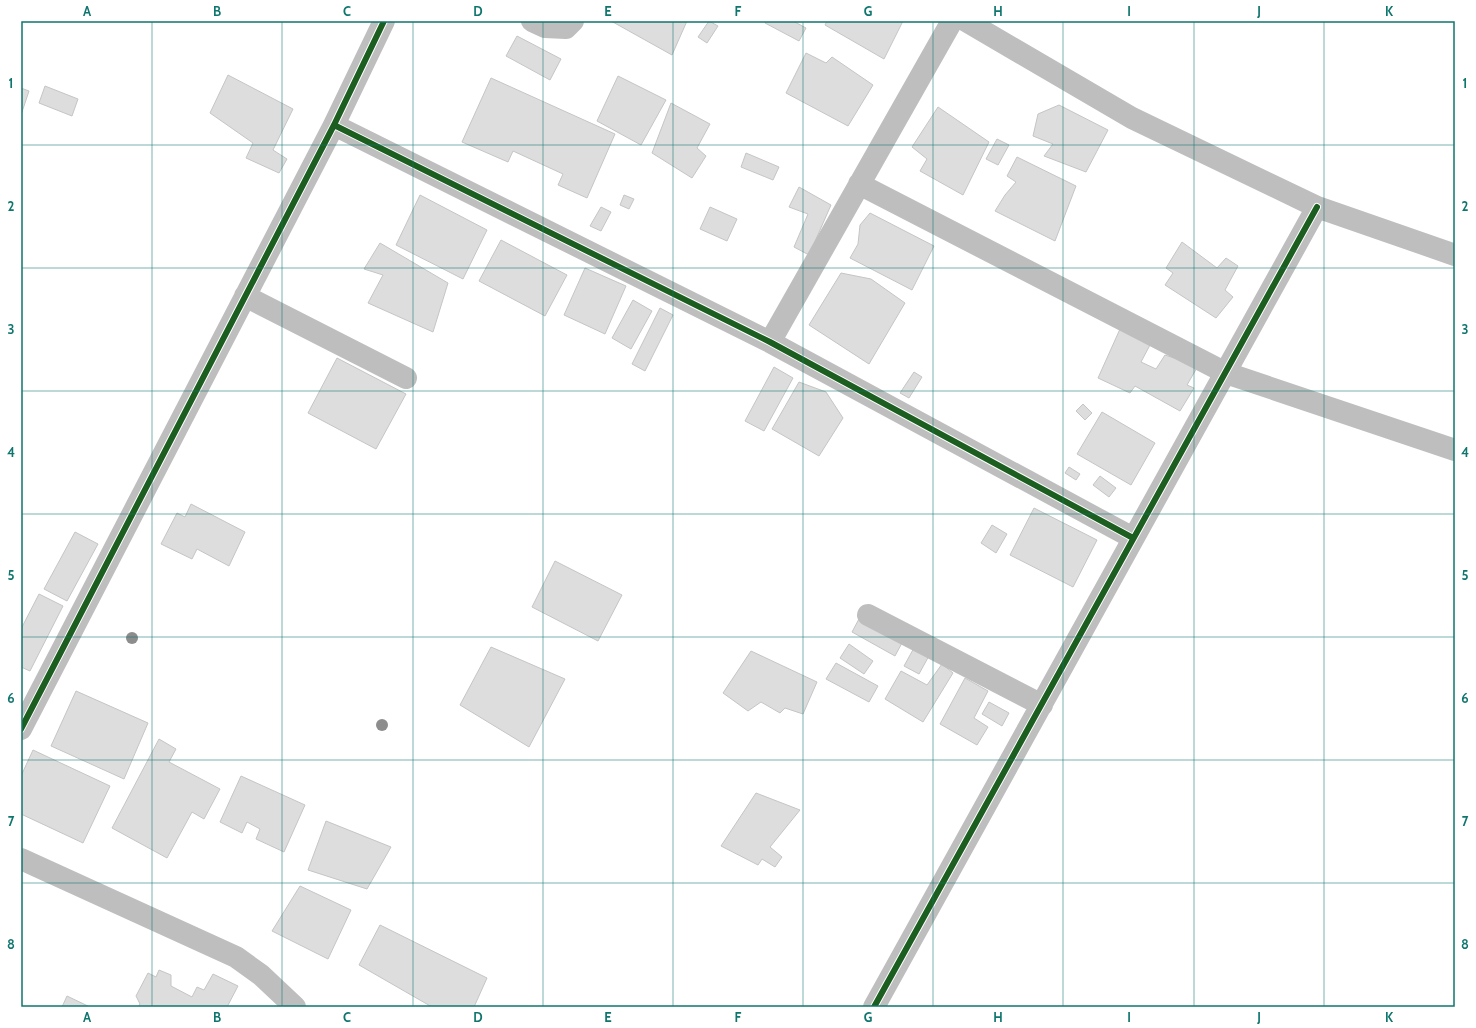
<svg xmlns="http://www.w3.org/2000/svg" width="1476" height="1028" viewBox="0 0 1476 1028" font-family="Cabin,sans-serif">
<rect width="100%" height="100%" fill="#fff"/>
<path fill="#ddd" stroke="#c5c5c5" d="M611,21h76l-15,34z
M709,21l9,5 -11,17 -9,-6z
M766,21h27l13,7 -7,13 -34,-18z
M827,21h76l-19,38 -59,-34z
M517,36l44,23 -11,21 -44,-24z
M806,53l20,10 6,-6 41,28 -25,41 -62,-33z
M228,75l65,34 -20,41 14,9 -8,14 -33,-15 7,-15 -43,-30z
M618,76l48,24 -25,45 -44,-24z
M491,78l124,56 -28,64 -29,-13 5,-11 -50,-23 -5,11 -46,-20z
M45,86l33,13 -6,17 -33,-13z
M21,88l8,3 -8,24z
M671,103l39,21 -13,24 9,8 -14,22 -40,-25z
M1059,105l49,25 -22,42 -42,-16 9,-12 -20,-8 5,-22z
M938,107l51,35 -26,53 -43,-24 7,-12 -15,-12z
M997,139l12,6 -11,20 -12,-6z
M746,153l33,14 -6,13 -32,-13z
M1017,157l59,29 -21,55 -60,-30 10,-16 11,-13 -9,-6z
M799,187l32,18 -22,50 -15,-8 14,-33 -19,-7z
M420,195l67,35 -24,49 -67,-34z
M624,195l10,4 -5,10 -9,-4z
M601,207l10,5 -10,19 -11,-5z
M710,207l27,12 -10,22 -27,-12z
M870,213l64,33 -22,44 -62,-32 8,-14 2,-19z
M501,240l66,35 -22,41 -66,-35z
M1182,242l35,26 9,-10 12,8 -13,24 8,7 -17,21 -51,-33 8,-12 -7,-5z
M380,243l68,40 -15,49 -65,-29 15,-28 -19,-6z
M585,268l41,18 -21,48 -41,-19z
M841,273l30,6 34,24 -36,61 -60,-39z
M633,300l19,11 -21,38 -19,-11z
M660,308l13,7 -28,56 -13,-7z
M1120,329l30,16 -9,17 15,7 9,-14 33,11 -11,19 7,3 -14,23 -45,-25 -5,7 -32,-15z
M337,358l69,36 -30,55 -68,-36z
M774,367l19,11 -29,53 -19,-10z
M914,372l8,5 -13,21 -9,-5z
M799,382l27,10 17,26 -24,38 -47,-27z
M1083,404l9,9 -7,7 -9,-9z
M1102,412l53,31 -24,42 -54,-31z
M1069,467l11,7 -4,6 -11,-7z
M1100,476l16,12 -7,9 -16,-12z
M191,504l54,28 -16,34 -32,-17 -5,10 -31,-15 16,-31 8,4z
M1034,508l63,32 -24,47 -63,-32z
M992,525l15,9 -11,19 -15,-10z
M75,532l23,12 -31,57 -23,-12z
M555,561l67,34 -24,46 -66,-34z
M39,594l24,12 -33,65 -9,-4v-38z
M860,617l43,24 -8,15 -43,-24z
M849,644l24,17 -9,13 -24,-16z
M915,646l15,8 -11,20 -15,-8z
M491,647l74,32 -36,68 -69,-42z
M751,651l66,31 -14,32 -18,-6 -5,5 -19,-11 -13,9 -25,-18z
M836,663l42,23 -9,16 -43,-23z
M942,664l11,9 -30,49 -38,-23 16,-28 26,14z
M965,678l23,13 -14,27 14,9 -11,18 -37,-21z
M76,691l72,32 -24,56 -73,-33z
M989,702l20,11 -7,13 -20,-12z
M159,739l17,10 -7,13 51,27 -16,30 -12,-7 -25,46 -55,-30z
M33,750l77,36 -27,57 -62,-29v-38z
M241,776l64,29 -21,47 -28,-13 4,-10 -13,-7 -5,11 -22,-11z
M756,793l44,17 -30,37 12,10 -7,10 -13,-8 -4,6 -37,-19z
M326,821l65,26 -24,42 -59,-19z
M300,886l51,24 -23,49 -56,-28z
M380,925l107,53 -13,29h-42l-73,-42z
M159,970l12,5v11l21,11 5,-10 7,3 9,-16 25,12 -11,21h-89l2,-3 -4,-8 12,-23 8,4z
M67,996l23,11h-28z"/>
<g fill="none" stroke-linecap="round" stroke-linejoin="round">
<path stroke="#bebebe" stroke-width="22" d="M532,21l13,6 21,1 7,-7
M966,21l166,97 185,89 138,48
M334,125l436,217 363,196
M859,184l367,189 229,77
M245,296l161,82
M770,342l182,-321
M868,615l174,90
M21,729l313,-604 50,-104
M21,859l215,98 25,18 34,32
M874,1007l443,-800"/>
<g stroke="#fff" stroke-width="8">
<path id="cycleway" d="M334,125l436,217 363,196
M21,729l313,-604 50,-104
M874,1007l443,-800"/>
</g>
<use href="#cycleway" stroke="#1b5e20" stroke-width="6"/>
</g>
<g fill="#8d8d8d">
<circle cx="132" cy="638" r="6"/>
<circle cx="382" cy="725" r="6"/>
</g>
<path fill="none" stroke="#0f766e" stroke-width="1" stroke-opacity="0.55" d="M152,21v986M282,21v986M413,21v986M543,21v986M673,21v986M803,21v986M933,21v986M1063,21v986M1194,21v986M1324,21v986M21,145h1434M21,268h1434M21,391h1434M21,514h1434M21,637h1434M21,760h1434M21,883h1434"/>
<rect width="1476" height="1028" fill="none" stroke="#ffffff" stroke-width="44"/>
<rect x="22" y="22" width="1432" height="984" fill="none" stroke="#0f766e" stroke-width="1.5"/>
<g font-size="13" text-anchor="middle" font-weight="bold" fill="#0f766e">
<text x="87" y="16">A</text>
<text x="217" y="16">B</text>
<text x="347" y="16">C</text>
<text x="478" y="16">D</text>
<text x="608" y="16">E</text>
<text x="738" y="16">F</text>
<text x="868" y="16">G</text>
<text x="998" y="16">H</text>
<text x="1129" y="16">I</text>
<text x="1259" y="16">J</text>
<text x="1389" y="16">K</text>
<text x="11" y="88">1</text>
<text x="1465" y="88">1</text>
<text x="11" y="211">2</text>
<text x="1465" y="211">2</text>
<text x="11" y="334">3</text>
<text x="1465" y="334">3</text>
<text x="11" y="457">4</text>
<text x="1465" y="457">4</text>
<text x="11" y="580">5</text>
<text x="1465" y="580">5</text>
<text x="11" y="703">6</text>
<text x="1465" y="703">6</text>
<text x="11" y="826">7</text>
<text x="1465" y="826">7</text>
<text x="11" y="949">8</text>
<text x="1465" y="949">8</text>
<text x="87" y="1022">A</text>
<text x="217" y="1022">B</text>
<text x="347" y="1022">C</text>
<text x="478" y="1022">D</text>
<text x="608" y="1022">E</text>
<text x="738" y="1022">F</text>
<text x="868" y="1022">G</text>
<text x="998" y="1022">H</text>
<text x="1129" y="1022">I</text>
<text x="1259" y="1022">J</text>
<text x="1389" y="1022">K</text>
</g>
</svg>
